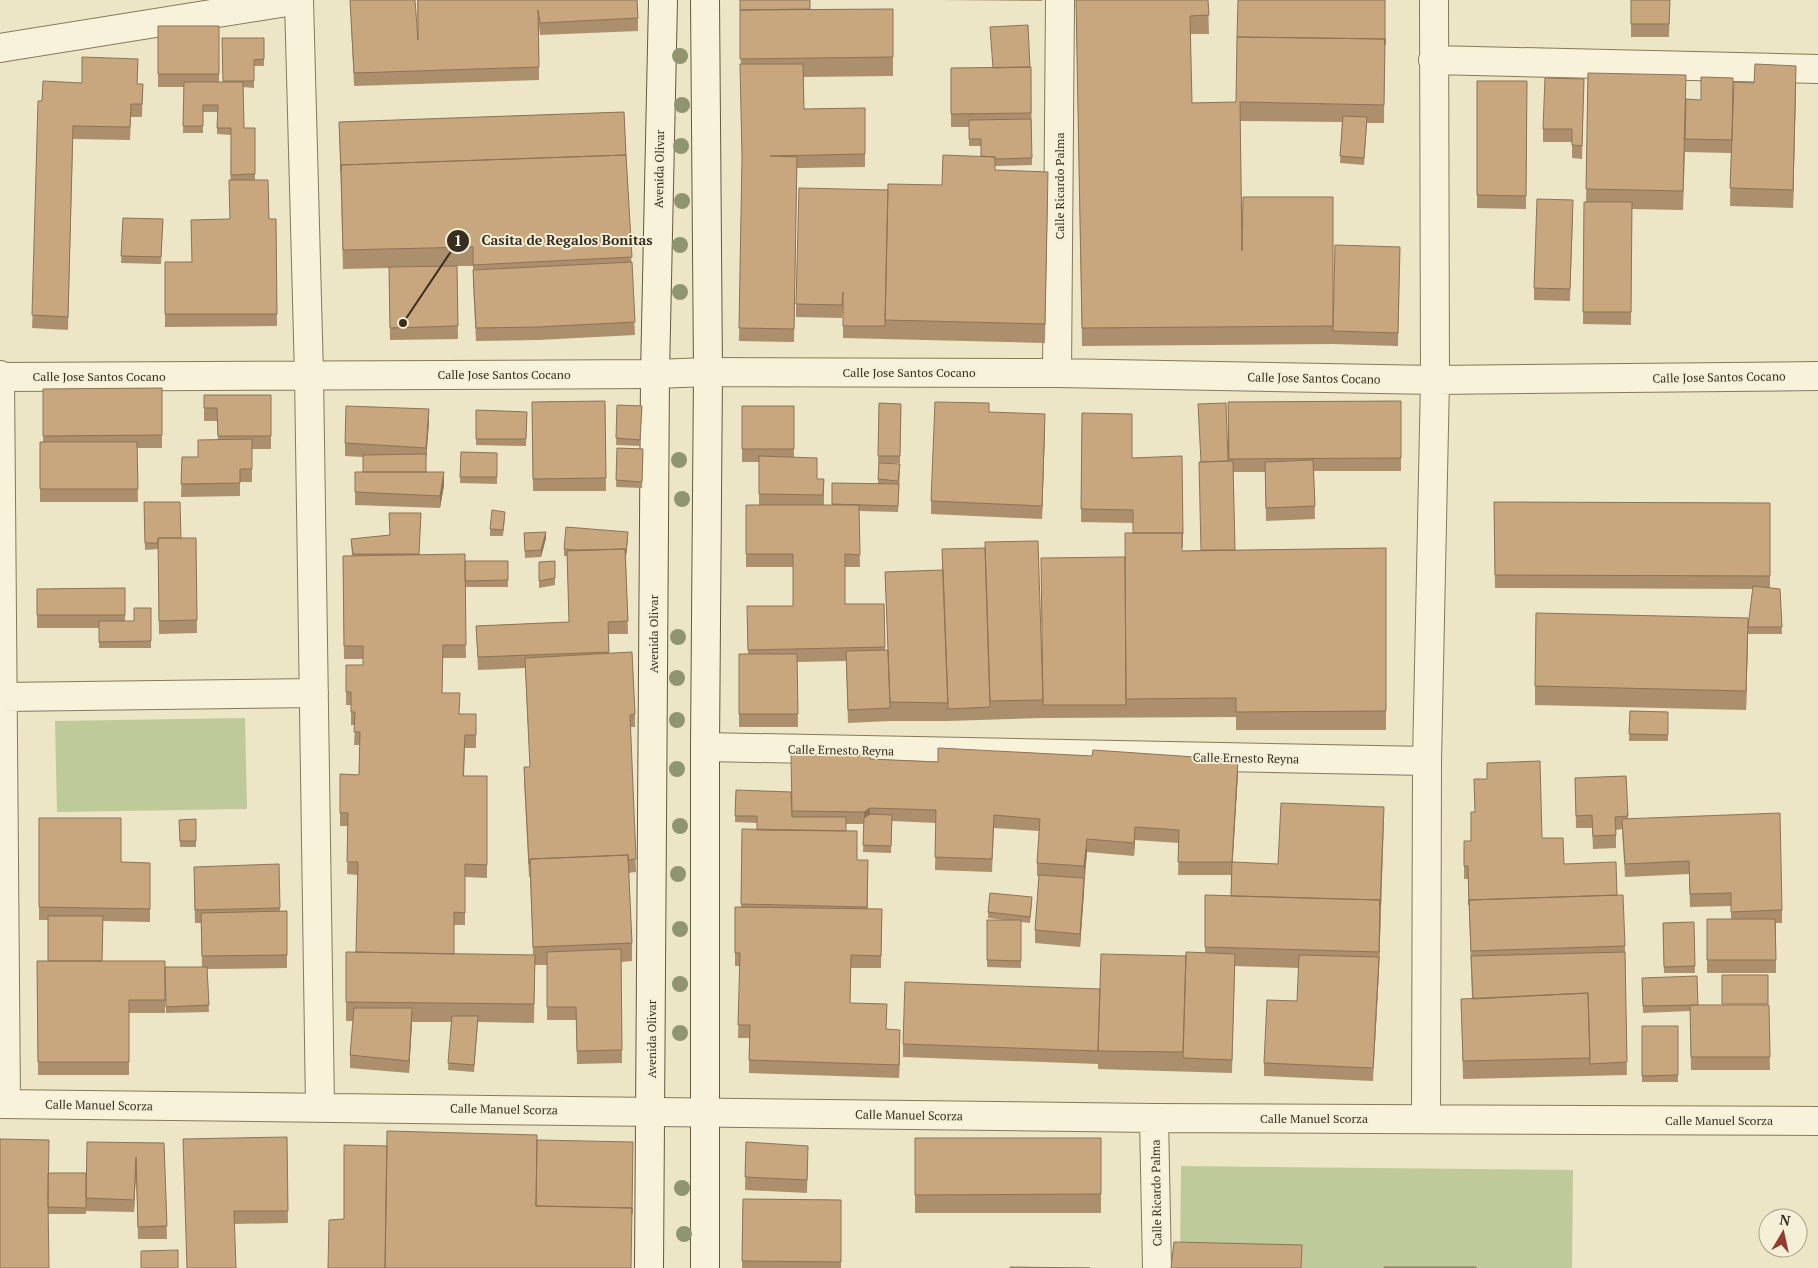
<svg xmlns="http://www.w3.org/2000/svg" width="1818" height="1268" viewBox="0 0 1818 1268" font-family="'PT Serif',serif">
<rect width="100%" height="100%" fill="#ece5c6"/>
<path fill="#bfca9b" d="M245,718l2,91 -190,3 -2,-91z
M1181,1166l392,4 -1,98h-392z"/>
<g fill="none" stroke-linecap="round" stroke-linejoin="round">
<g stroke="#87785d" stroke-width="30">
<path id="street" d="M299,0l10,375 11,732
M0,48l299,-48
M1433,60l385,9
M1057,373l3,-373
M0,375l6,729
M0,377l655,-3 53,-2 349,1 378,7 383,-4
M3,697l311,-4
M705,747l722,14
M0,1104l1154,14 664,3
M1154,1118l3,150
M1426,1118l1,-357 8,-381 -1,-380"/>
</g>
<g stroke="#685940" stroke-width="30">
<path id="secondary" d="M649,1268l6,-894 8,-374
M705,1268v-521l3,-375 -3,-372"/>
</g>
<use href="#street" stroke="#f7f2d9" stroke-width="28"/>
<use href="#secondary" stroke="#f7f2d9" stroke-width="28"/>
</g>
<g fill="#8f956f">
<circle cx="680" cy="56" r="8"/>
<circle cx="682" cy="105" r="8"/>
<circle cx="681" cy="146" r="8"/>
<circle cx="682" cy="201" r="8"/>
<circle cx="680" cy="245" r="8"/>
<circle cx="680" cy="292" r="8"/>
<circle cx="679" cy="460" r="8"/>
<circle cx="682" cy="499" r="8"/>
<circle cx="678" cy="637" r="8"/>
<circle cx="677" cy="678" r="8"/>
<circle cx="677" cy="720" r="8"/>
<circle cx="677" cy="769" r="8"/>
<circle cx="680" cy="826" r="8"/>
<circle cx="678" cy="874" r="8"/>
<circle cx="680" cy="929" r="8"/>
<circle cx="680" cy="984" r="8"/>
<circle cx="680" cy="1033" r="8"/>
<circle cx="682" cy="1188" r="8"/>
<circle cx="684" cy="1234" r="8"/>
</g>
<path fill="#ac8f6c" d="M350,0l68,35 -1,-35 221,18v13l-98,4 -1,-9v54l-185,6z
M740,0l70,9h83v67l-89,1v32l61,-1v59l-68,1 -3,174 -55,-1 3,-177z
M939,0h103v1z
M1076,0h132l1,34h-19l2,69 44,-1 149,-102 -1,123h-17l-3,42 -24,-2 2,-41 -102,-1 2,130 91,-54v134l67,-84 -2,99 -65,-2 -251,2z
M1631,0h39l-1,37h-38z
M158,26h61v56h4l-1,-44h42v28h-10v22l-11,-1 1,41h11v52l14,39h7l1,107 -112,1v-65h27l38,-43 1,-84 -14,-1v-22h-14v21h-20l1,-46h-26z
M1031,67l1,98 -37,1v4l53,20 -3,153 -202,-5v-31l-1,11 -46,-1v-13l92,-114 54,-5 39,-29v-10h-12v-19h-18v-59z
M1588,73l98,26 47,7 63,-22 -3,124 -63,-2 1,-53 -46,-1 -2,58 -51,-1 -1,116 -48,-1 1,-122h2z
M1584,79l-2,80 -10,-1v-16h-29v-13z
M1477,81h50l-1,128 -49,-1z
M138,84h5l-1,33h-11l-1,23 -57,-1 -5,191 -36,-2 10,-227z
M624,112l11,223 -97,5 -62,1 -3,-58v-17h-16l1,73 -68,1 -1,-72 -46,1 -4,-147z
M1573,213l-3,88 -36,-1v-12z
M123,218l40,1 -2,45 -40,-1z
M162,388v60h-25l1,54h-98v-60h3v-53z
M204,395h67v54h-19v33h-12v14l-59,1 1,-40h16l20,-17 -1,-19h-13z
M605,401l1,90h-73l-1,-89z
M1401,401v70h-87l1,48 -49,2 -1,-49h-32l2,78 151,-2v182h-150v-13l-193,1 -95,3h-58l-42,2 -2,-62 -49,1 1,65h-59v-73h9l-1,-35 46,-13v-39h-47v-62h13v-43h-17v-56h52v51l23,22h7v26h8v-22l46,1v-5l22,-8 -2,41 -39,-1 1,56h-15v37h39l1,46h3l-3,-78 57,-2v-21l100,142 83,-134 8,-24v-10l-52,-1 1,-109 50,45 51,76v13h-1v4l19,-1 27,-89v-59z
M879,403l22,1 -1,59h-22z
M617,405l25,1 -2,40 -24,-1z
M476,410l51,2 -1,34 -50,-1z
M989,412l56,15 -3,92 -111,-5v-13z
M429,422l-3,38v12l18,13 -4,23 -85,-3v-33h8v-15l-18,-1v-13z
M617,448l26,1 -1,39 -26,-1z
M461,452l36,1v31l-37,-1z
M144,502l37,36h15l1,95 -38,1 -1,-85 -13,1z
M1494,502l276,1v85l10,1 2,45h-34v-7l5,-38 -258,-1z
M421,513l-2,42 46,6h43v26h-43l1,71h-23l-1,35 18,21h16v34h-11l-1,28h23v102l-22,-1v48h-11v29l79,1 -3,-78h-1l-5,-97v-13h6l-5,-99 -47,2 -2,-44 93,-4 -2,-66h-3v-7l64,-10 -2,19 2,76h-20l1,20 26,60v13h-5l6,145 -8,1 4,70v18l-11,1 1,101 -45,1 -1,-44h-29v-55h-12l-1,58 -56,-1 -4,50 -26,-2 3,-48h-39l-3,51 -59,-5v-13l3,-34h-7v-69h10l2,-77 -11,-1 1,-48h-8v-52l19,1 1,-30h-6l1,-20h-4v-20h-5v-40h17v-6h-19l-1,-103h9l-1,-17 39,-4z
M505,518l-2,18h-13v-7z
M524,533l22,5 -5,19 -16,1z
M555,561v24l-16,3v-26z
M125,588v33h9l17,-13v40h-52v-20h-62v-39z
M1748,636l-2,74 -211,-5v-19z
M1630,711l38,1v29h-39z
M870,759l368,14 -6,89 46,2 106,-44 -5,150 -6,111 -109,-5v-13l33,-62 2,-33 -64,-2 -3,107 -134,-4v-22v17l-195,-7v-13l197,-55 86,-33 19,-3v-6l26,-51v-21h-53l1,-32 -44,-3 -1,16 -47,-4 -7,95 -45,-4v-13l4,-54h-2v-13l2,-32 -45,-3 -2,44 -57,-2 1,-47 -44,-2 -1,32 -28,-1 1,-28h-18v7l11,29h11v49h14l-1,59h-30l-1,35 37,26 13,13 -1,36 -150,-5v-35h-11l2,-72h-5v-59h6l1,-78 15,1v-7l-22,-1 1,-32 55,2z
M1626,776l2,43 154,91v13h-6v50h-69v-54h24v-13l-41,1 -1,-33 -64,3 -3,-48 -6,1v18l-23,1 -1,-21h-16l-1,-50z
M1474,779l68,59 22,26 53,31 8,51 2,129 -164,4 -2,-80h11l-4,-120h-4v-38h7l4,-29z
M39,818l82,44 29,1v59l-47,-1 -1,40 63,6h37l-1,-44h-6l-1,-43 85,-16 1,47h7v57l-80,1 2,43 -43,1 -1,-38v38h-36v62h-91l-1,-114h11v-41h-9z
M196,819v28h-16l-1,-27z
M1032,903l-2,20 -9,-1v46l-34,-1v-47h17l-16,-2v-6z
M1694,922l1,51h-31l-1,-50z
M1642,978l56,27h71l1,65h-79l-1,-59 -47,2z
M1642,1026h36v56h-36z
M287,1137l1,86 -53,1 -52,-72z
M915,1138h186v75h-186z
M746,1142l62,16 -1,35 -62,-3z
M164,1143l3,96h-29l-2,-69 -2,42 -48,-1v3h-38l-48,54 49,-95h37z
M743,1199l98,1v68h-99z"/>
<path fill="#8c7458" d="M1796,66v18l-3,124v-18z
M429,409v13l-3,39v-13z
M1045,414v13l-3,92v-13z
M444,472v13l-4,23v-12z
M546,532v6l-5,19v-7z
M1748,618v18l-2,74v-19z
M1238,760v13l-6,102v-13z
M1384,807l-5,163 -6,111 6,-123z
M870,808v13l-6,3v-12z
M1135,827v13l-1,16v-13z
M1087,839v13l-3,27v-13z
M1084,878v13l-4,56v-13z
M412,1008v13l-3,52v-12z
M900,1030v12l-1,36v-13z
M136,1157v13l-2,42v-12z"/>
<path fill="#c8a67e" stroke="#8c7458" d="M350,0h65l3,40v-40h219l1,18 -98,5 -2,-13 1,57 -185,6z
M740,0h70v9l-70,1z
M1076,0h132l1,15 -19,1 2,87 44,-1 1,-65 148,2 -1,66 -144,-3 2,149 1,-54h90v129l-251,2z
M1238,0h147v45v-6l-148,-2z
M1631,0h39l-1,24h-38z
M893,9v48l-153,2v-49z
M1028,25l2,42 -37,1 -3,-41z
M158,26h61v48h-61z
M222,38h42v21l-10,1v21h-31z
M82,57l56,2 -1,25h6l-1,20h-11l-1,23 -57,-1 -5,191 -36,-2 6,-214h4l1,-20 39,2z
M740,64h63l1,45 61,-1v46l-95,2 27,1 -3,172 -55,-1 3,-171z
M1755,64l41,2 -3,124 -63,-2 4,-106 20,1z
M1031,67v46l-80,1v-46z
M1588,73l98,2 -3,116 -97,-2z
M1701,77l32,1 -1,62 -47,-1 1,-40 15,1z
M1545,78l39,1 -2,67 -10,-1v-16h-29z
M1477,81h50l-1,115 -49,-1z
M184,82h59l1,46h11v46l-24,1v-47h-14l1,-23h-15v21h-20z
M624,112l2,43 -285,10v6l-2,-49z
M1343,116l24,1 -3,41 -24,-2z
M1031,119l1,39 -37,1v-2l-14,-1v-17h-12v-19z
M626,155l6,102 -159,8v-18l-130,3 -2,-85z
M943,155l52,2v13l53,2 -3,152 -160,-4 3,-136 54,1z
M229,180h39l1,39h7l1,95h-112v-52h27l-1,-42 39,-1z
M799,188l89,2 -3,136h-42v-34l-1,13 -46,-1z
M1537,199l36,1 -3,89 -36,-1z
M1584,202h48l-1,110h-48z
M123,218l40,1 -2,38 -40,-1z
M1335,245l65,2 -2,86 -65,-2z
M632,262l3,60 -97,5 -62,1 -3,-58z
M457,266l1,60 -68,2 -1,-61z
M162,388v47l-119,1v-47z
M204,395h67v41h-53l-1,-28h-13z
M605,401l1,77 -73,1 -1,-77z
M1401,401v57l-172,1 -1,-57z
M935,402l54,1v9l56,2 -3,92 -111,-5z
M879,403l22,1 -1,52h-22z
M1226,403l2,58 -27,1 -3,-58z
M617,405l25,1 -2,34 -24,-2z
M346,406l83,3 -3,39 -81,-5z
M742,406h52v43h-52z
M476,410l51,2 -1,27h-50z
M1082,413l50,1v44l50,-2 1,78h-1v-1h-49v-23l-52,-1z
M252,439v30h-12v14l-59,1 1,-27h16v-17z
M40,442h97l1,47h-98z
M617,448l26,1 -1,33 -26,-2z
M461,452l36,1v24h-37z
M426,454v18h-63v-17z
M759,456l58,2v21h7l-1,16 -64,-1z
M1313,460l2,46 -49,2 -1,-46z
M1233,461l2,89h-34l-2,-88z
M879,463l21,1 -2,17 -20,-2z
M355,472h89l-4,24 -85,-4z
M832,483l67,1 -1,22 -66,-2z
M144,502h36l1,36h-23v5h-13z
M1494,502l276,1v73l-275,-1z
M746,505h113l1,50 -15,-1v50h39l1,43 -137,3 -1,-44h46v-52h-47z
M492,510l13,2 -2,18 -13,-1z
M389,513h32l-2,41h-66l-2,-15 39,-4z
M566,527l62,5 -2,21 -1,-4 -48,1 -13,-1z
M546,532l-5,18 -16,1 -1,-18z
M1125,533h57v18l204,-3v163l-150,1v-14l-110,1z
M158,538h38l1,82 -38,1z
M1038,541l5,159 -53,1 -5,-159z
M985,548l5,159 -42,2 -6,-160z
M625,549l3,72 -20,1 1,30 -131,5 -2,-31 93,-4 -2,-71z
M465,554l1,91h-23l-1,48h18l-1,21h17v21h-11l-2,41h24v89l-22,-1v49l-11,-1v42l-98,-2 2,-90h-11l1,-49h-8v-39l19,1 1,-43h-6l1,-20h-4v-20h-5v-27h17v-19h-19l-1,-90z
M1125,557l1,148h-83l-2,-147z
M465,561h43v19l-43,1z
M555,561v17l-16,3v-19z
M943,570l5,133 -58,-1 -5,-130z
M1753,586l27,3 2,38h-34z
M125,588v27h-88v-26z
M134,608h17v33l-52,1v-21h35z
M1536,613l212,5 -2,73 -211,-5z
M888,650l2,58 -42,2 -2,-59z
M632,652l3,62 -5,1 6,144 -8,1v-5l-98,4v5h-1l-5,-97h6l-5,-109z
M739,654h58l1,60h-59z
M1630,711l38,1v23l-39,-1z
M938,748l154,8 1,-6 145,10 -6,102h-54l1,-32 -44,-3 -1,16 -47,-4 -3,27 -47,-3 3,-44 -46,-4 -2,44 -57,-2 1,-47 -66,-2 -6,4 -72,-1 -1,-58 79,1v5l68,3z
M1540,761l2,77h21l1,26 52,-2 1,33 -148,5v5l-1,-39h-4v-25h7v-29h4l-1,-33h13v-16z
M1626,776l2,40 -13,1 1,18 -23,1 -1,-21 -16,1 -1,-38z
M736,790l55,2 1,25h54v14l-89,-1v-14h-22z
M1281,803l103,4 -4,99v-6l-149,-4 1,-34 46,2z
M1780,813l2,97 -51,2v-19l-41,1 -1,-33 -64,3 -3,-45z
M870,814l22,1 -1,31 -28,-1 1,-27z
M39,818h82v44l29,1v46l-111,-2z
M196,819v22h-16l-1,-21z
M742,829l115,2v29h11l-1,47 -126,-3z
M628,855l4,88 -99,4 -3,-88z
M279,864l1,44 -85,2 -1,-43z
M1039,875l45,3 -4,56 -45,-4z
M990,893l42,4 -2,20 -42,-5z
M1205,895l175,5 -1,52 -174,-5z
M1623,895l2,51 -154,5 -2,-51z
M735,907l147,2 -1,47 -30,-1 -1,48 37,1 -1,25 14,1 -1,35 -150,-5 1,-35h-12l2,-72h-5z
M287,911v44l-85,1 -1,-43z
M48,916h55l-1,45h-54z
M1707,919h68l1,41h-69z
M987,920h34v41l-34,-1z
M1694,922l1,44 -31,1 -1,-44z
M621,949l1,101 -45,1 -1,-44h-29v-55z
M346,952l189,3 -1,49 -188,-2z
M1186,952l49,2 -3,106 -49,-2z
M1625,952l2,110 -37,2 -2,-71 -115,6 -2,-43z
M1101,954l85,2 -3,96 -85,-1z
M1299,955l80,2 -6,111 -109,-5 3,-63 30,1z
M37,961h128v39h-36v62h-91z
M165,967h42l2,38 -43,2z
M1722,975h46v29h-46z
M1697,976l1,29 -55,1 -1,-28z
M905,982l195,7 -2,62 -195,-7z
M1588,993l2,65 -127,3 -2,-62z
M1690,1005h79l1,52h-79z
M354,1008h58l-3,53 -59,-6z
M452,1016h26l-4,49 -26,-2z
M1642,1026h36v49l-36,1z
M387,1131l150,4 -1,71 96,2 -1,60h-246z
M287,1137l1,74h-54l2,57h-49l-4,-129z
M915,1138h186v56l-186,1z
M0,1139l49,1 -1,61 1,67h-49z
M537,1140l96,2 -1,72v-6l-96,-2z
M87,1142l77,1 3,83 -29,1 -2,-70 -2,43 -48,-2z
M746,1142l62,4 -1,34 -62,-3z
M344,1145l43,1 -2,122h-57l1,-48 15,-1z
M48,1173h38v35l-38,-1z
M743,1199l98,1v62l-99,-1z
M1174,1242l128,3 -1,23h-130z
M178,1250v18h-37v-17z
M1010,1267l80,1h-80z
M1384,1267h92v1h-92z"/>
<g text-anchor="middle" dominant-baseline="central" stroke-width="4" stroke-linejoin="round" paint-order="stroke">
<g font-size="12" fill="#382e20" stroke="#f4efd6">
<text transform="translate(659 169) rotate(-89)">Avenida Olivar</text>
<text transform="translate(1059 186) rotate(-90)">Calle Ricardo Palma</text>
<text x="909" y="372">Calle Jose Santos Cocano</text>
<text x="504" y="374">Calle Jose Santos Cocano</text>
<text x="99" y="376">Calle Jose Santos Cocano</text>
<text transform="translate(1719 377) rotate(-1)">Calle Jose Santos Cocano</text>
<text transform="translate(1314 378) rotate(1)">Calle Jose Santos Cocano</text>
<text transform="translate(653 634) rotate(-90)">Avenida Olivar</text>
<text transform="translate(841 750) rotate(1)">Calle Ernesto Reyna</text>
<text transform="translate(1246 758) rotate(1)">Calle Ernesto Reyna</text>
<text transform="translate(651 1039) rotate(-90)">Avenida Olivar</text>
<text transform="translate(99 1105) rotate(1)">Calle Manuel Scorza</text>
<text transform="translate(504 1109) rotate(1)">Calle Manuel Scorza</text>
<text transform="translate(909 1115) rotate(1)">Calle Manuel Scorza</text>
<text x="1314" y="1118">Calle Manuel Scorza</text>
<text x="1719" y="1120">Calle Manuel Scorza</text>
<text transform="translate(1156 1193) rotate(-91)">Calle Ricardo Palma</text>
</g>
</g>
<path fill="none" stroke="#382e20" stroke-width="2" d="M403 323L458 241"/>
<g fill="#382e20" stroke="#f4efd6" stroke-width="2">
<circle cx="403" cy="323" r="5"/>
<circle cx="458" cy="241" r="12"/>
</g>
<g font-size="15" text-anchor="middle" font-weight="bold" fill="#fff">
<text x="458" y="246">1</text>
</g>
<g font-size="14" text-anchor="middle" font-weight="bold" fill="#382e20" stroke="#f4efd6" stroke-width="4" stroke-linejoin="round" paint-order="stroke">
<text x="567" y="245">Casita de Regalos Bonitas</text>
</g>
<g transform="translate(1783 1233) rotate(9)"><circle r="24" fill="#f4efd6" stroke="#a9a28d"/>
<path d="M0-4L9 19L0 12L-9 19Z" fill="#923b30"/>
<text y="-8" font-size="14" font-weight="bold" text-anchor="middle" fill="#382e20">N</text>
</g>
</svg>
